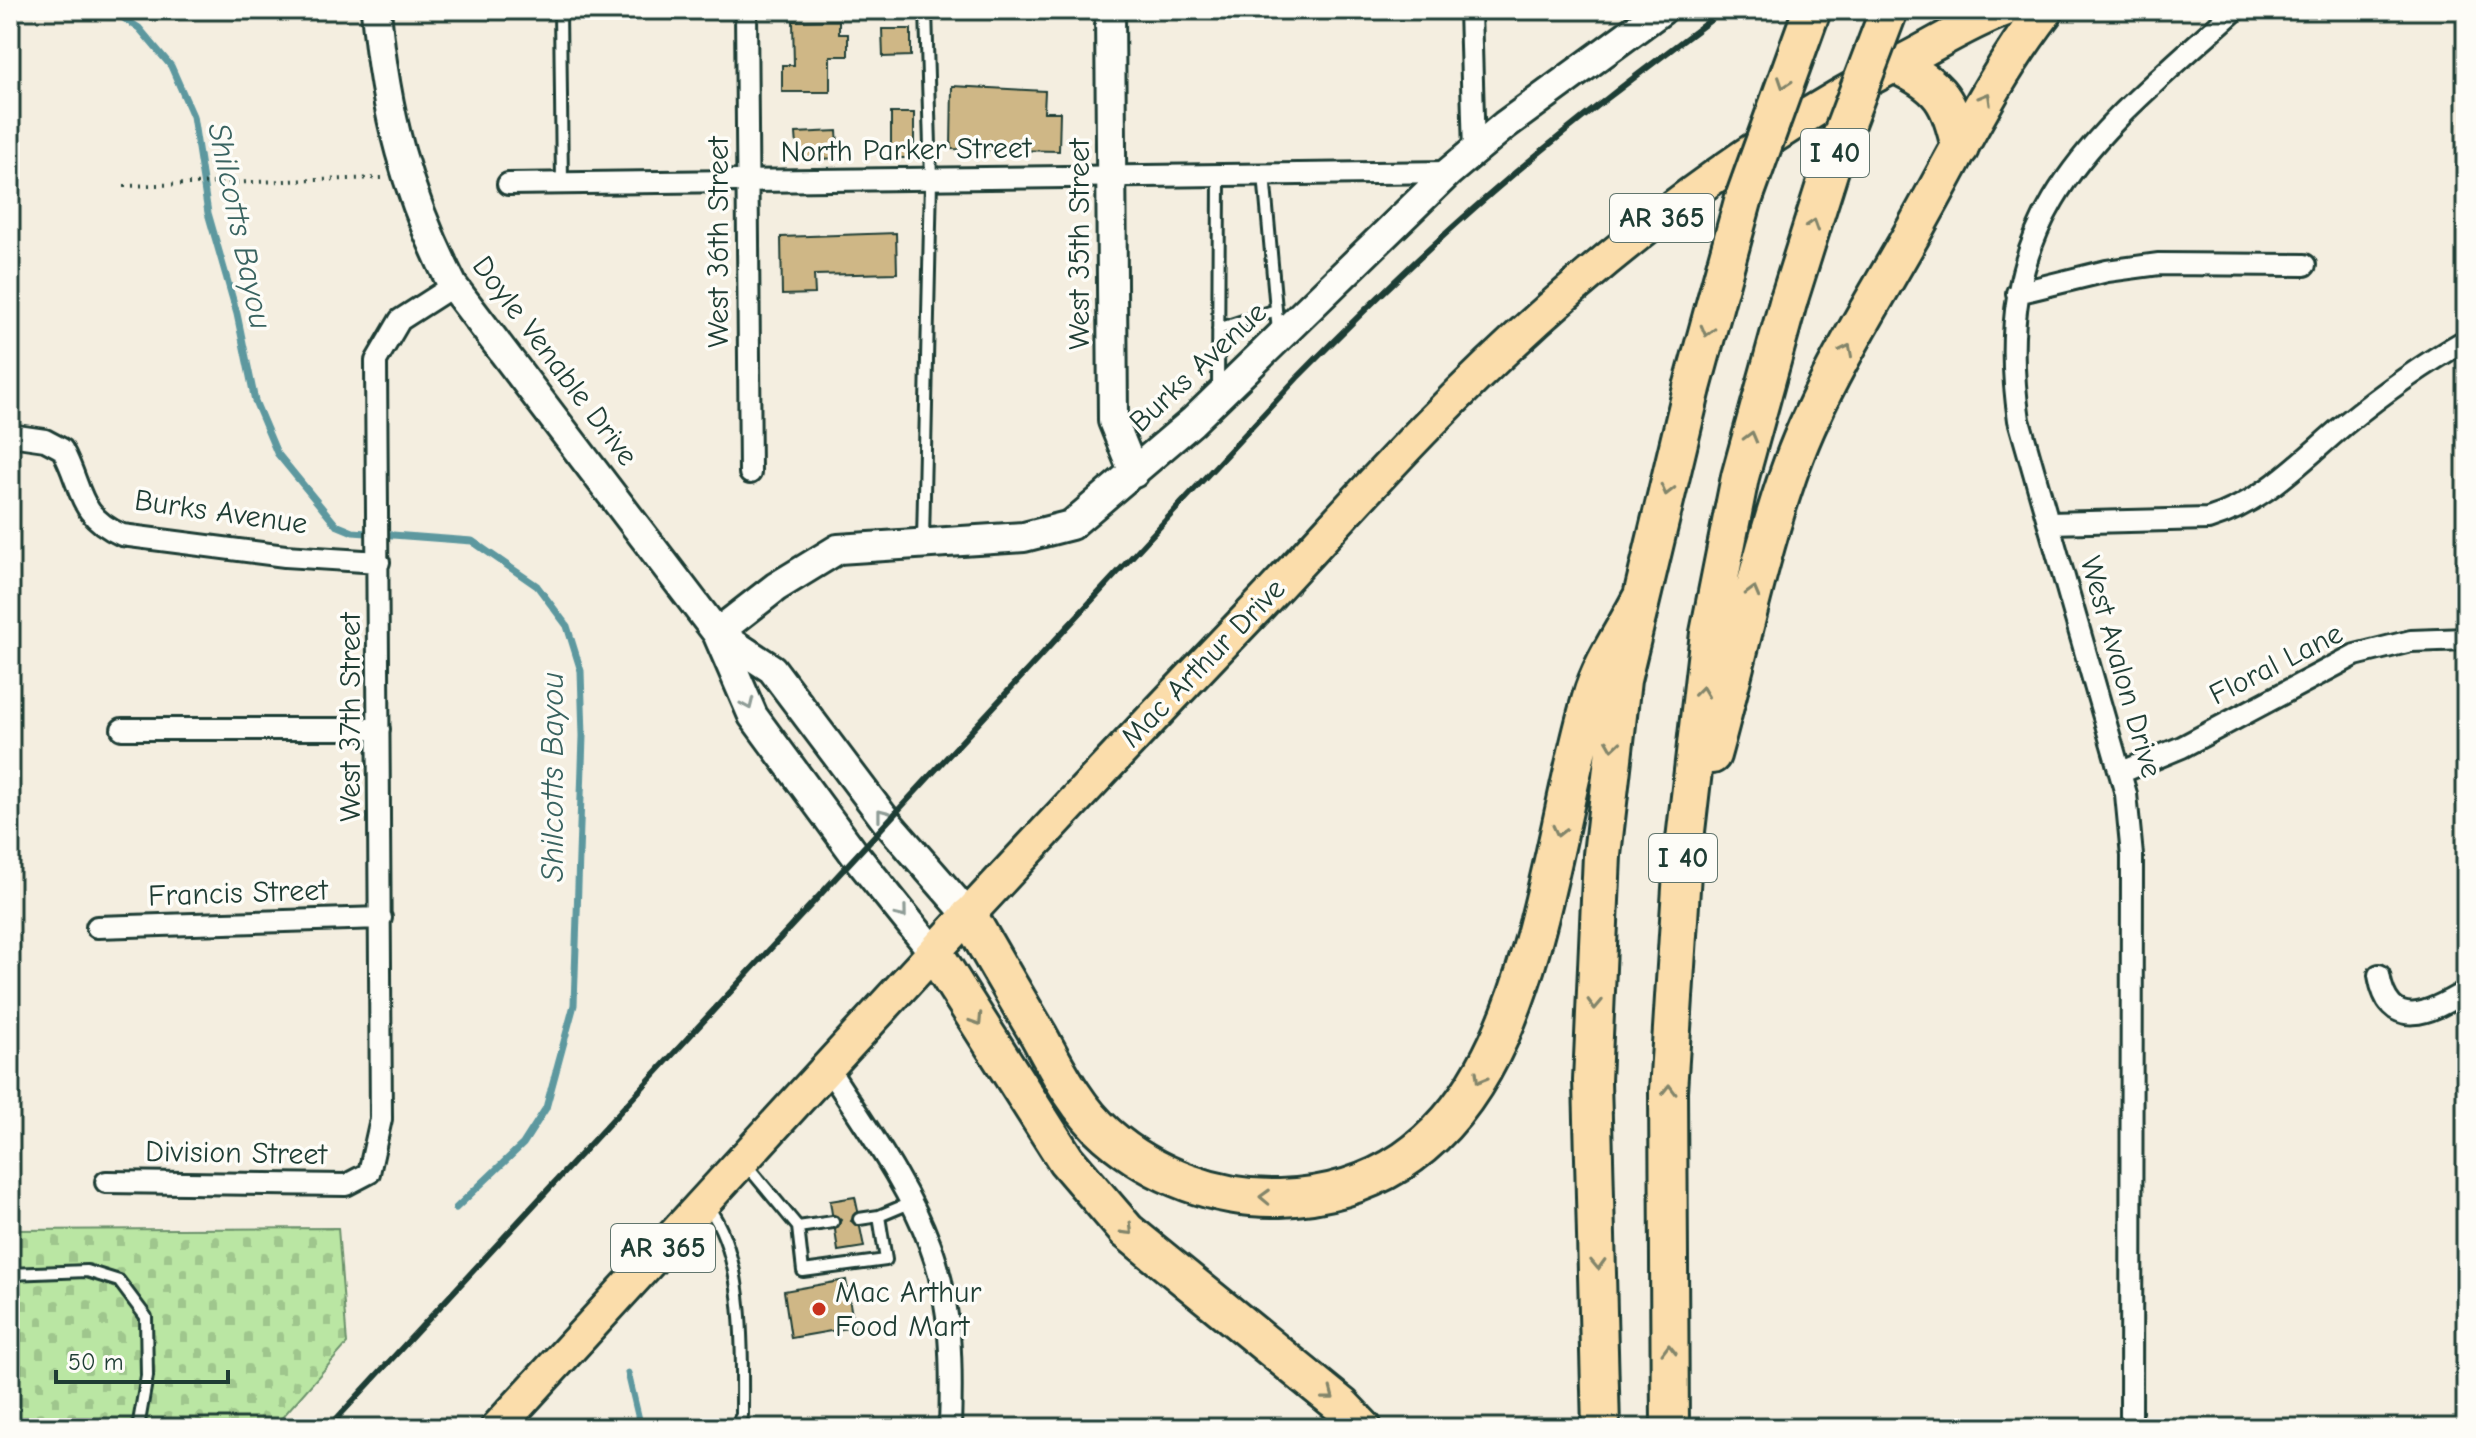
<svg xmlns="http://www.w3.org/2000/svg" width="2476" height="1438" viewBox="0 0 2476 1438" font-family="'Comic Neue',sans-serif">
<defs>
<pattern id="cemetery-stones" width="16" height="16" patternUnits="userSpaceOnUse" patternTransform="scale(2)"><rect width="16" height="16" fill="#bae6a3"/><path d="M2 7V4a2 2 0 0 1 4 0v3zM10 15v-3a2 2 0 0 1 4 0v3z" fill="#9fc68d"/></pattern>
</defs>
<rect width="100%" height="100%" fill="#f4eee0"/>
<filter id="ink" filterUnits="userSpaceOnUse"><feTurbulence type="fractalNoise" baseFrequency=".0125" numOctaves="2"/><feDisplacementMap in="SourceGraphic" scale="16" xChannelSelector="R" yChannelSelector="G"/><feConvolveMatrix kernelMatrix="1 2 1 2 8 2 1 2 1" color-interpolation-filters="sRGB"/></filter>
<g filter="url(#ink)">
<path fill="url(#cemetery-stones)" stroke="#6c926c" stroke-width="2" d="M338,1228l9,116 -74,84h-263v-198z"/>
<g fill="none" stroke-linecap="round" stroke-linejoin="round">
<path stroke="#5d989f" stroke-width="7" d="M111,10l28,18 32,38 22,50 15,97 29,101 18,87 22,52 59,72 17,7 119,9 65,45 30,40 14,45 2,65 -9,269 -28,103 -23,36 -67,64
M628,1373l13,55"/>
</g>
<path fill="#cfb786" stroke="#1f3d34" stroke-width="2" d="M839,20v14h9v22h-18v36h-48v-27h12l-1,-44z
M882,29h29v27l-28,1z
M952,86l93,5 -1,21h16l-1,39 -108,-2z
M891,113h23v45h-23z
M837,131l2,27 -41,2 -2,-27z
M896,233l1,40 -83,2 1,19 -33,1 -1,-58z
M855,1197l3,14 -7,10 9,6 4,20 -26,4 -3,-21 6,-10 -9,-6 -2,-13z
M846,1280l8,47 -63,11 -7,-47z"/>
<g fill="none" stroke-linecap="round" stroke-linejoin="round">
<g stroke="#1f3d34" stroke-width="16">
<path id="lane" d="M560,10l2,174
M1264,174l14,158
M1218,329l58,-19
M1218,389l1,-214
M923,540l8,-360 -5,-170
M744,1162l54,65 5,44 83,-11 -7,-44 31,-13
M708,1207c38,51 34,146 34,208l-7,13
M859,1219l20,-3
M798,1227l35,-5
M10,1274l77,-3 32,10 27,36 1,59 -9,52"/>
</g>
<g stroke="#1f3d34" stroke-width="26">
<path id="street" d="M746,10l4,463
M1470,10l4,143
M508,184l941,-12
M2017,293l90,-22 52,-7 146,1
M10,435l35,5 17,9c21,38 14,66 60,86l163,21 94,6
M2050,523l158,-4c56,-17 92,-57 136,-94 39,-32 78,-60 122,-85
M122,729h257
M2122,772l60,-25 173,-92 56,-14 55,-2
M97,927l284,-9
M2379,975c10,59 51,38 87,16
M828,1068c36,57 79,114 102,177 22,57 22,123 20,183
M106,1182l240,3 23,-12 12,-54 -5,-758 24,-41 53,-34
M2131,1428l1,-572 -6,-62 -107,-374c-31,-209 76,-283 216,-410"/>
</g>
<g stroke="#1f3d34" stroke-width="34">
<path id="secondary" d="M376,10c9,102 30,184 77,276l264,347 36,83 103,140 79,98
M1110,10l3,411 21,52
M717,633l59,-46 62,-38 186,-12 47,-12 121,-103 257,-250 56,-47 157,-115
M717,633l55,36 115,153 82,94"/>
</g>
<g stroke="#1f3d34" stroke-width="38">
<path id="primary" d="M497,1428c253,-275 503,-552 761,-821 58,-61 113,-124 172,-184 138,-141 295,-270 471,-361 34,-17 67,-39 103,-52"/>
</g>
<g stroke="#1f3d34" stroke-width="42">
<path id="highway" d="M1896,65c45,21 54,36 64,83
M1712,755c26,-93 44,-188 76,-280 30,-88 85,-171 130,-252 41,-73 76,-147 127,-213
M969,916c23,40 46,80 70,120 19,35 38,73 68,99 47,41 111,65 173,63 253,-9 257,-319 311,-500 9,-33 33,-67 49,-98
M935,954l131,206 61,71 215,175 21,22
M1601,1428l-9,-347 10,-226 20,-175 70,-292
M1670,1428l-2,-337 15,-234 26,-224 31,-156 49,-178"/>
</g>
<path stroke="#1f3d34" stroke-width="4" stroke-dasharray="2 6" stroke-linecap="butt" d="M124,186l258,-8"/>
<use href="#lane" stroke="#fdfcf7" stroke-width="10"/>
<use href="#street" stroke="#fdfcf7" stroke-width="20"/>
<use href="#secondary" stroke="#fdfcf7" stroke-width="28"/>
<use href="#primary" stroke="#fbddab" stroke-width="32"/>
<use href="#highway" stroke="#fbddab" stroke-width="36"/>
<path stroke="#1f3d34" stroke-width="6" d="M328,1428l969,-1050c64,-65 129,-129 198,-188 74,-64 151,-122 229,-180"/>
<g stroke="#1f3d34" stroke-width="42" stroke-linecap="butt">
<path id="highway-bridge" d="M1789,299l48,-152 52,-137
M1692,388l51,-187 69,-191"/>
</g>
<use href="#highway-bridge" stroke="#fbddab" stroke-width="36"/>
</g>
<defs><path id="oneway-chevron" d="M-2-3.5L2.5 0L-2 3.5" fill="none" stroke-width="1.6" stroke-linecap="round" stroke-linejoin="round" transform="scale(2)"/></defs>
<g stroke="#82856a">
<use href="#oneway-chevron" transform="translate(1784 83) rotate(109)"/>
<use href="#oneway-chevron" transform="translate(1986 98) rotate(-60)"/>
<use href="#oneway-chevron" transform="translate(1813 225) rotate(-72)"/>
<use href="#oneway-chevron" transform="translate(1707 331) rotate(105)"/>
<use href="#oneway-chevron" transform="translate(1847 350) rotate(-63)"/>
<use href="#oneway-chevron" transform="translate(1751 437) rotate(-75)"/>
<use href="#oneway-chevron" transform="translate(1667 490) rotate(104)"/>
<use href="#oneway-chevron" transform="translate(1753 592) rotate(-75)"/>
<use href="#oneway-chevron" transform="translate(1702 692) rotate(-83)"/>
<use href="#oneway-chevron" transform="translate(1613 745) rotate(98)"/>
<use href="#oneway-chevron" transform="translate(1559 831) rotate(103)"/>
<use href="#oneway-chevron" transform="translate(1595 1004) rotate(92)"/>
<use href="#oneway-chevron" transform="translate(977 1020) rotate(57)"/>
<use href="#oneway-chevron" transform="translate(1480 1078) rotate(120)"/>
<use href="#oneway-chevron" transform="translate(1669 1090) rotate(-89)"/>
<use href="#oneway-chevron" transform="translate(1265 1197) rotate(-178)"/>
<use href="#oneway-chevron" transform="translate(1128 1230) rotate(45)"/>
<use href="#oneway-chevron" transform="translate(1598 1264) rotate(88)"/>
<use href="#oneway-chevron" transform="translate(1669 1350) rotate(-91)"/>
<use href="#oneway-chevron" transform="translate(1329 1395) rotate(38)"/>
</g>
<g stroke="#8e9c96">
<use href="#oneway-chevron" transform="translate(748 704) rotate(66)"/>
<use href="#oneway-chevron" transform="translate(882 814) rotate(-128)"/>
<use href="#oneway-chevron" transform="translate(902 913) rotate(51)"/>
</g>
</g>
<circle fill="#c8321e" stroke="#fdfcf7" stroke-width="3" cx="819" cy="1309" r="8"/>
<g text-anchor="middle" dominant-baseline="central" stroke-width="7" stroke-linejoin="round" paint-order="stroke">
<g fill="#fdfcf7" stroke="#62766e" stroke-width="2">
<rect x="1801" y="129" width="68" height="48" rx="6"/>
<rect x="1610" y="194" width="104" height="48" rx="6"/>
<rect x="1649" y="834" width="68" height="48" rx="6"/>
<rect x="611" y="1224" width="104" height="48" rx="6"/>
</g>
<g font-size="28" font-weight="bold" fill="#1f3d34">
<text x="1835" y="153">I 40</text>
<text x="1662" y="218">AR 365</text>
<text x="1683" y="858">I 40</text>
<text x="663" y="1248">AR 365</text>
</g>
<g font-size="30" fill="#1f3d34" stroke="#fdfcf7">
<text transform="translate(906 150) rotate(-1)">North Parker Street</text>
<text transform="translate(718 242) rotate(-90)">West 36th Street</text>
<text transform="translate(1079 244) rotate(-90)">West 35th Street</text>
<text transform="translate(555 361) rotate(53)">Doyle Venable Drive</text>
<text transform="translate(1198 367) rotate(-43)">Burks Avenue</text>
<text transform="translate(221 512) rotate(8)">Burks Avenue</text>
<text transform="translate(1203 663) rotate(-46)">Mac Arthur Drive</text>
<text transform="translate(2276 664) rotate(-27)">Floral Lane</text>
<text transform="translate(2121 667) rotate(74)">West Avalon Drive</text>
<text transform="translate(350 717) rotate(-90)">West 37th Street</text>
<text transform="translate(238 893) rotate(-2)">Francis Street</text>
<text transform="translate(236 1153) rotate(1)">Division Street</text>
</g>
<g font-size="30" fill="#1f3d34" stroke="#fdfcf7" text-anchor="start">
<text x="835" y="1292">Mac Arthur<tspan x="835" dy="34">Food Mart</tspan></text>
</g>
<g font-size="32" font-style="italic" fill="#396360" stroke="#fdfcf7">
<text transform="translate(240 226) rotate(78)">Shilcotts Bayou</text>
<text transform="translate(552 777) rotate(-90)">Shilcotts Bayou</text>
</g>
</g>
<rect width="2476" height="1438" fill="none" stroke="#fdfcf7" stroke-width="40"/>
<rect x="20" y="20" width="2436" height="1398" fill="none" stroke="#1f3d34" stroke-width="3" filter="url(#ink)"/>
<path d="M56 1370v12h172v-12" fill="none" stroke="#1f3d34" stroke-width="4"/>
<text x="68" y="1370" font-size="24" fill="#1f3d34" stroke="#fdfcf7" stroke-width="6" paint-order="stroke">50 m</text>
</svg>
